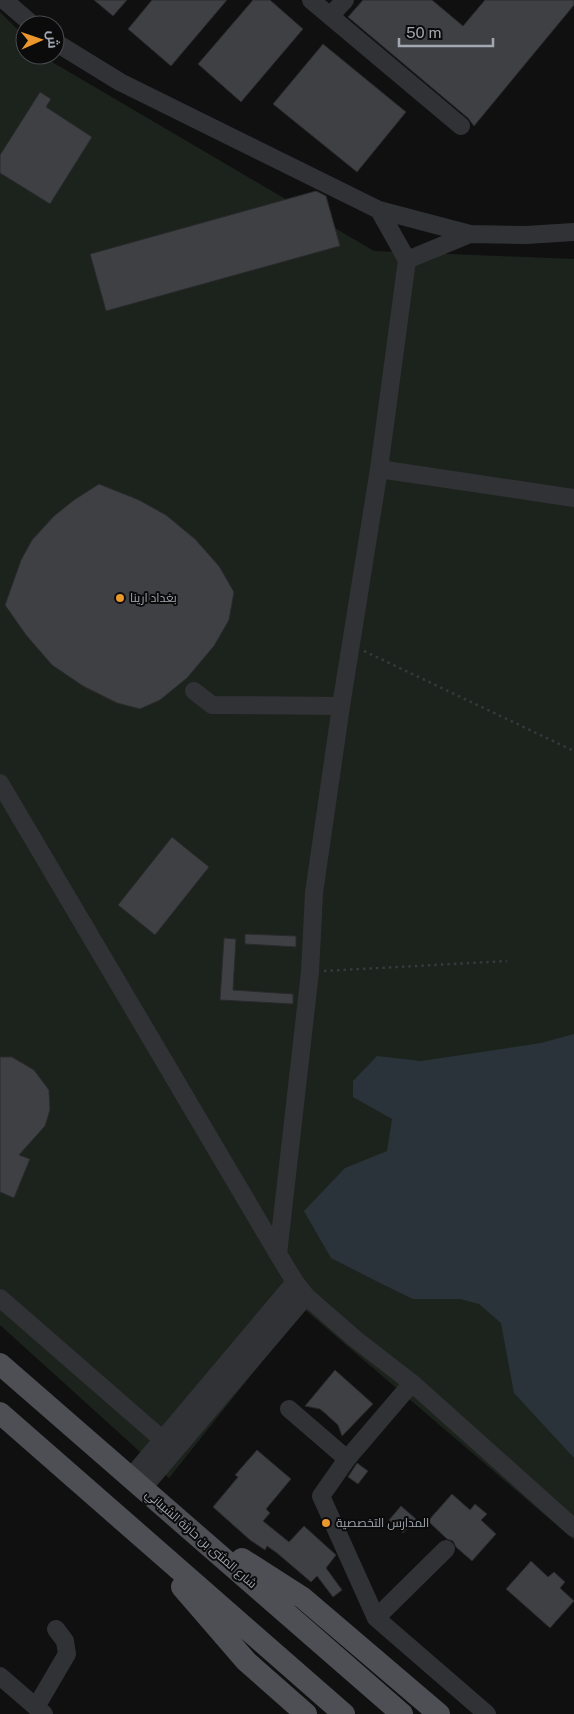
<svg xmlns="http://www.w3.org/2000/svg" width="574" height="1714" viewBox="0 0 574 1714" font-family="'Public Sans',Cairo,sans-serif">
<rect width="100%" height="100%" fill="#101011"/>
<path fill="#1c231c" d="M0,12l25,25v18h18l4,4 327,192 200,8v1281l-270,-231 -135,169 -169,-153z"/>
<path fill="#2a3339" d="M574,1034v424l-60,-65 -13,-70 -22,-19 -19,-5h-47l-33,-16 -49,-25 -27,-47 41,-43 42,-17 5,-32 -39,-22v-16l24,-25 44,5 120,-18z"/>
<path fill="#3f4044" stroke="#2a2a2d" d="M94,0h33l-14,16z
M152,0h75l-56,66 -43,-37z
M253,0h17l33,29 -62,73 -43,-38z
M363,0h69l31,26 22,-26h89v5l-100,121 -6,-8 -120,-101z
M323,44l83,68 -49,60 -84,-68z
M40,92l11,7 -5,8 46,30 -42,67 -50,-31v-18z
M316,191l10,5 14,50 -234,65 -16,-57z
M99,484l40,16 27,15 29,24 24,27 15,26 -5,28 -15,26 -27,32 -27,22 -20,9 -23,-6 -34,-17 -31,-21 -26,-30 -21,-30 16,-45 11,-20 22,-24 20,-16z
M172,837l37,30 -54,68 -37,-30z
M245,934l51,2v11l-51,-3z
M224,938l12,1 -3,51 60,4v10l-73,-4z
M0,1057h12l22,13 15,20 1,20 -5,16 -26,29 11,4 -16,39 -14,-6z
M335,1370l38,34 -31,32 -4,-11 -12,-11 -6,-5 -15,-3z
M257,1450l34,29 -25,30 4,4 -7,8 26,21 15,-16 32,29 -10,13 16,22 -9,7 -16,-21 -6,6 -34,-29 -10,-7 -2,4 -15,-10 -37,-33 25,-30 -3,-2z
M357,1463l11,8 -10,13 -10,-7z
M452,1494l18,16 5,-6 12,10 -6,6 15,14 -24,27 -16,-14 -3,-6 -6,-2 -19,-18z
M401,1506l15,13 -13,14 -14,-13z
M531,1561l17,16 6,-5 11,10 -5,6 14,13 -24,27 -44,-39z"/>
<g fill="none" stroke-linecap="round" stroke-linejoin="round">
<path stroke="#37393d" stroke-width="2.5" stroke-dasharray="2.5 4" stroke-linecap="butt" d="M364,651l210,100
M324,971l183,-10"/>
<path stroke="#313236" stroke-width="18" d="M4,0l29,25
M311,0l150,126
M330,16l15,-16
M55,42l65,40 259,128 91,24 56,1 48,-3
M379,210l28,50 -28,209 -38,237 -27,187 -4,79 -32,282 17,28 11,14 48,42 58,45 162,145
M407,260l63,-26
M379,469l195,29
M194,691l18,14 129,1
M0,783l278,471
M0,1298l171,149
M289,1409l58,50 -26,37 55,122 111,96
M347,1459l65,-76
M131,1477l164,-195
M143,1488l163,-192
M376,1618l70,-69
M0,1676l44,38
M36,1707l31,-53 -2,-13 -9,-12"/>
<path stroke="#4d4f55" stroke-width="22" d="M0,1364l402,350
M0,1413l344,301
M242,1559l61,39 136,116
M182,1587l64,74 60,53"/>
</g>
<g fill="#eb972e" stroke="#0b0b0c" stroke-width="2">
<circle cx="120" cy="598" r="5"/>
<circle cx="326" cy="1523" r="5"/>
</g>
<g text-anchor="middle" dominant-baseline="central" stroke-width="4" stroke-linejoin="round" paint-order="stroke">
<g font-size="12" fill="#a1a8b1" stroke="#0b0b0c" text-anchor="start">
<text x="130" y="598">بغداد ارينا</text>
<text x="336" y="1523">المدارس التخصصية</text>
</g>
<g font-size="12" fill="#a1a8b1" stroke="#0b0b0c">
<text transform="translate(201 1539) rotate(41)">شارع المثنى بن حارثة الشيباني</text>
</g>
</g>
<g transform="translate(40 40) rotate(88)"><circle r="24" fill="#0b0b0c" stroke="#474a4e"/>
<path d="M0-4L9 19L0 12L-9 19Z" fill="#eb972e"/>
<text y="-8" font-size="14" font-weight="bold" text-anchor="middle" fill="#a1a8b1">ش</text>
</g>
<path d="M399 38v8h94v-8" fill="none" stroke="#a1a8b1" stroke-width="2.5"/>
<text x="406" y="38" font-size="15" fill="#a1a8b1" stroke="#0b0b0c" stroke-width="4" paint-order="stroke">50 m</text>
</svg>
